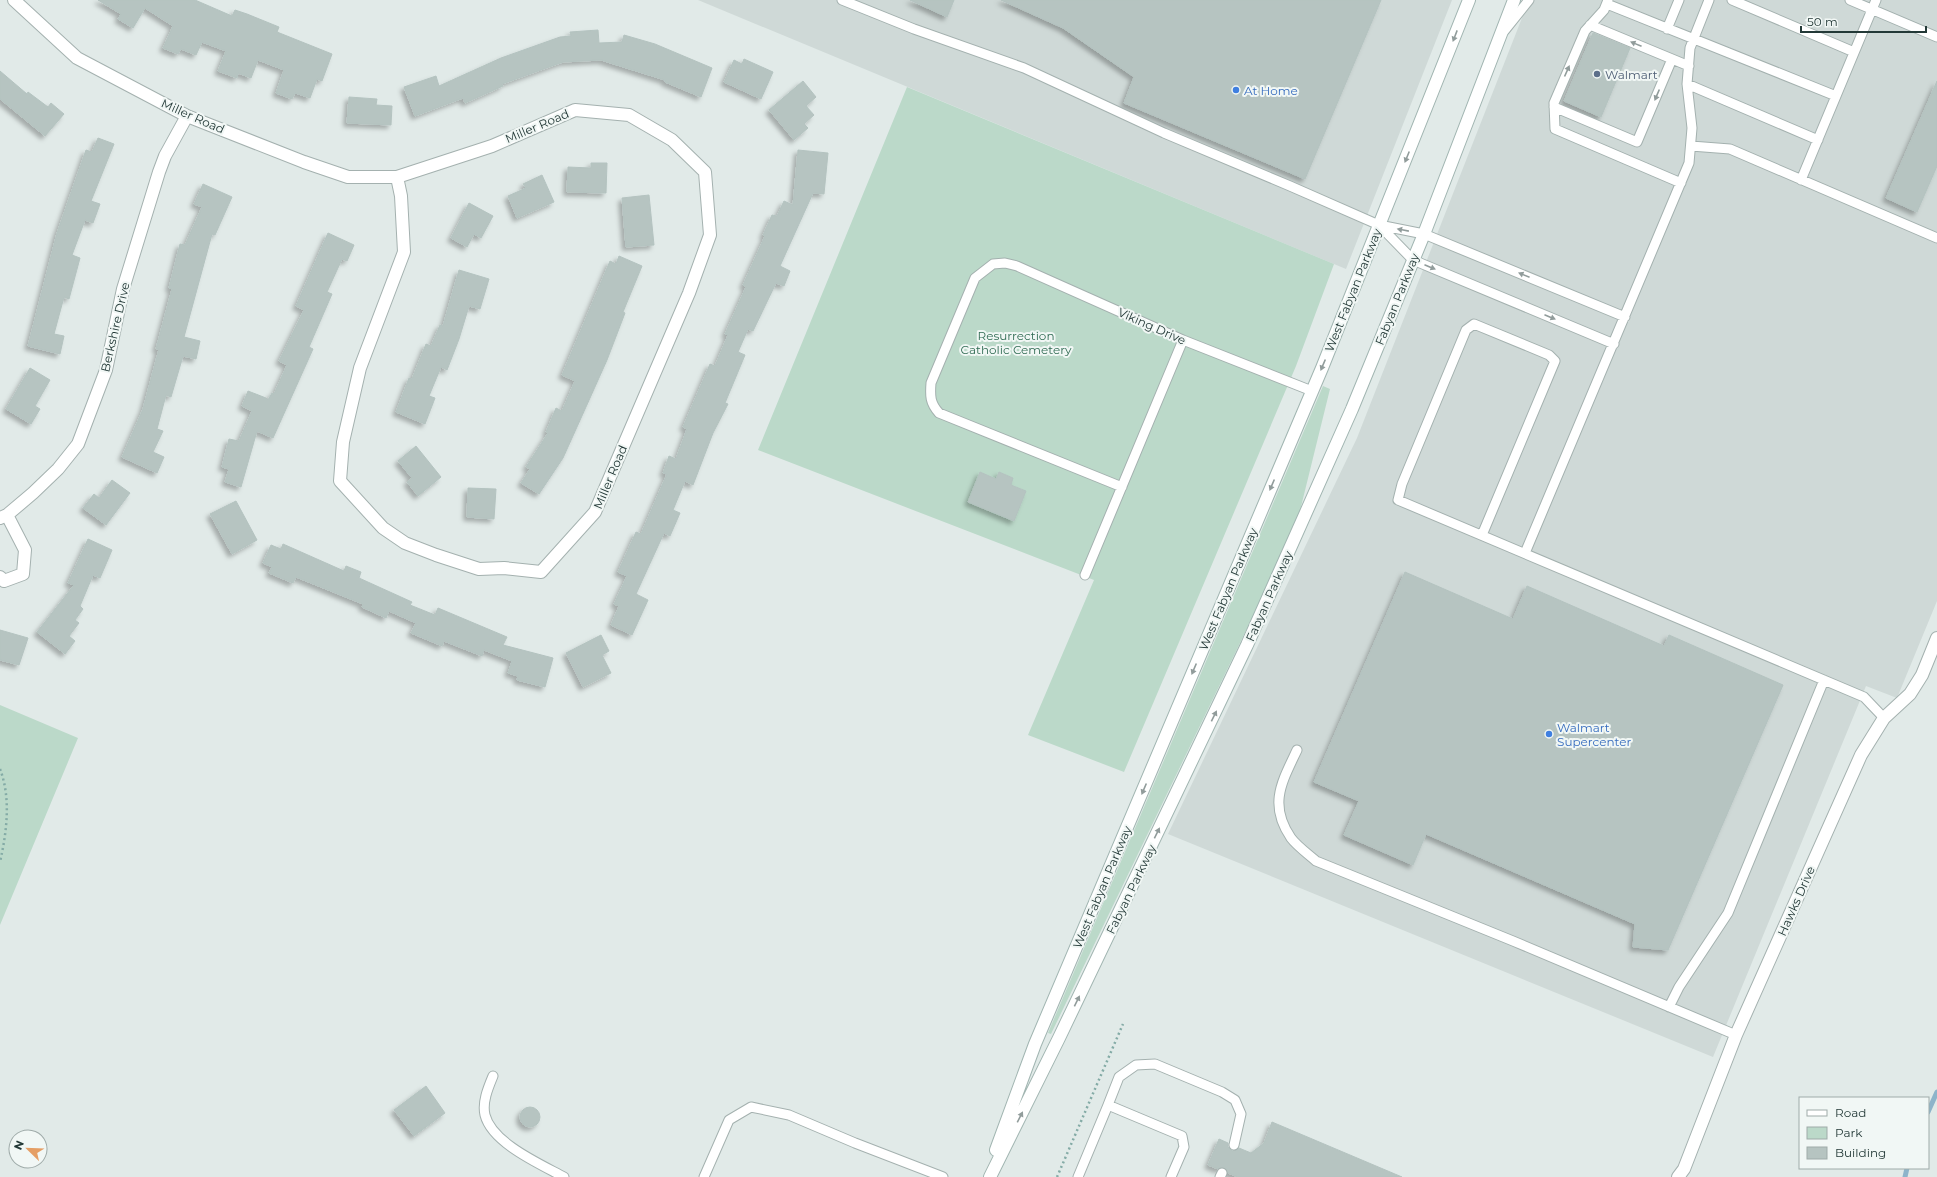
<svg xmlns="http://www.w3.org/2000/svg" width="1937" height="1177" viewBox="0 0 1937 1177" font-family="Montserrat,sans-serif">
<defs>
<filter id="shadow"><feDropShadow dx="-3.5" dy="3.5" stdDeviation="2" flood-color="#0004"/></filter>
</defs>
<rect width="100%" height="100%" fill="#e1eae8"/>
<path fill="#cfd9d7" d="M698,0h754l-106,269z
M1529,0h408v601l-40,97 -31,-12 -153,371 -545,-223 189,-396z"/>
<path fill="#bbd9c9" d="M907,87l427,177 -38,102 -172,406 -96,-37 66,-155 -336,-130z
M1323,386l7,3 -34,138 -245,507 -3,-1z
M0,705l78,33 -78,187z"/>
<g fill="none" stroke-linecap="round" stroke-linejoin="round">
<path stroke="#8db4ca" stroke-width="5" d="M1928,1112l9,-20
M1905,1177l2,-9"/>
</g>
<path fill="#b6c4c1" stroke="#b4c3c0" filter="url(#shadow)" d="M98,0h97l37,16 3,-6 12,4 32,13 -2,5 55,22 -10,27 -5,-2 -7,19 -15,-5 -3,6 -16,-6 8,-23 -26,-10 -7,18 -13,-5 -1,5 -19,-7 8,-20 -24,-9 -6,13 -15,-6 -3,5 -15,-6 10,-22 -28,-18 -12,20 -15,-9 3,-5z
M910,0h44l-7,17z
M1001,0h380l-76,179 -181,-76 10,-26 -71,-49z
M598,30l1,13 23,-1 2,-7 31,9 57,24 -11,29 -36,-15v-2l-64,-20 -38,2 -61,22 1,2 -38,17 -2,-5 -48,18 -11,-29 32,-11 3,10 62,-28 59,-21 11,-1 -1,-4z
M1593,33l37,15 -29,69 -37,-16z
M744,59l29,13 -12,27 -37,-17 10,-22 8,4z
M0,71l27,23 1,-2 20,15 3,-4 13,11 -19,22 -45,-37z
M803,81l13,16 -10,9 8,9 -10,9 4,4 -14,12 -25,-30z
M1937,81v85l-20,46 -31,-14z
M349,97l28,2 -1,6 16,1 -1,19 -44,-2z
M98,138l16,6 -23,57 9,3 -7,19 -8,-3 -13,35 8,3 -11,41 -5,-2 -10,37 10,2 -4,18 -32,-8 29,-113 29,-83 6,2z
M798,150l30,3 -4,41 -11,-1 -33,73 10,5 -6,15 -8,-3 -23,48 -5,-2 -10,23 7,3 -20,48 3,1 -15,29 -20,52 -8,-4 -12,29 7,3 -10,23 -6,-3 -28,61 12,6 -16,35 -21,-10 8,-19 -5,-2 13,-28 -9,-4 18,-40 5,2 26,-60 -4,-1 6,-17 7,3 11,-30 -4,-2 27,-63 5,2 13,-31 -3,-1 21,-47 -3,-2 22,-49 -2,-1 9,-20 5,1 7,-15 9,4z
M591,163h16l-1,30 -39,-1 1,-25 23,1z
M542,175l12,27 -37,16 -9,-22 18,-8 -3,-4z
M203,184l29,13 -17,38 -3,-1 -28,103 16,4 -4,18 -13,-3 -12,41 -5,-2 -9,34 6,2 -10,21 11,5 -7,16 -35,-16 21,-48 16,-60h-3l16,-60 -3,-1 11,-44 5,1 17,-38 -8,-3z
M649,195l5,50 -28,2 -4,-49z
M469,203l24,13 -12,22 -7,-4 -7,13 -16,-9z
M328,233l26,12 -7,16 -5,-2 -15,33 5,2 -23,53 4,2 -40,89 -16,-7 -16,56 -16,-5 4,-13 -7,-2 7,-28 10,2 13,-30 -10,-5 6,-15 18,7 2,2 4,-7 2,1 13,-29 -8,-4 25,-51 -8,-4z
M619,256l23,10 -19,46 2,1 -18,47 -17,38 -27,60 -24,36 -18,-11 9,-14 -4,-2 22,-34 -2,-1 10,-24 6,3 13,-30 -13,-6 48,-114 6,3z
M459,270l30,9 -9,30 -11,-3 -10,33 -12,31 -6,-3 -12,29 6,2 -10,26 -29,-12 13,-34 3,1 14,-35 5,2 9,-21 3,1z
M30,368l20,12 -15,26 5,3 -9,15 -25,-15z
M416,446l25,31 -23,19 -11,-14 5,-4 -14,-17z
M980,472l16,7 3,-7 14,6 -2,7 15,6 -12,30 -46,-19z
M112,480l18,13 -24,32 -23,-17 11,-14 5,4z
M468,488l28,1 -2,30 -27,-2z
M236,501l21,39 -25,14 -22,-40z
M88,539l24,11 -12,28 -7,-3 -13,31 3,3 -8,11 4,3 -10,13 6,5 -10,13 -28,-22 37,-47 -6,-2z
M283,544l61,27 2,-5 15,6 -2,6 53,24 -2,3 25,10 3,-7 69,29 -4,8 50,13 -8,29 -28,-7 1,-4 -10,-3 4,-12 -28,-11 -2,6 -38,-15 -2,5 -7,-3 -24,-10 5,-10 -27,-12 -3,7 -24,-11 1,-3 -67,-27 -3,6 -24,-10 3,-6 -9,-4 8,-18 10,4z
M1405,572l108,47 14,-33 137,60 5,-11 114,50 -115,265 -35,-3 2,-23 -209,-90 -13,31 -69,-30 15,-34 -45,-19z
M0,630l28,8 -9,27 -19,-5z
M601,635l8,16 -7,4 9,18 -28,14 -17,-34z
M426,1086l19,27 -31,23 -20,-26z
M520 1117a10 10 0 1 1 20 0a10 10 0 1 1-20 0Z
M1272,1122l130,55h-164l-10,-4 -4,-5 -6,1 -10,-4 11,-26 9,4v4l4,4 7,-3 12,5 13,-10z"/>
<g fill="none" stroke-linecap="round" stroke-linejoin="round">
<g stroke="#a4b1af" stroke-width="11">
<path id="service" d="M842,0l72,29 110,39 140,65 126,53 89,39 45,9 201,83
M1608,0l-4,10 -19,21 -31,72 1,26 126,54
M1732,0l122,52
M1850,0l87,37
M1607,4l229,92
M1590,25l99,41
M1667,29l12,-29
M1505,30l24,-30
M1687,84l131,56
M1554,107l83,35 35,-83
M1691,146l39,3 207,89
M1801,180l75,-180
M1379,225l34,35 201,84
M1122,487l-183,-74c-9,-10 -9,-17 -8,-30l44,-105 18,-14 12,-1 12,3 166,74 129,51
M1482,535l73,-174 -6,-6 -75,-31 -8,6 -64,154 -4,16 466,197 20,21
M1525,553l164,-390 3,-35 -5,-44 3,-36 19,-48
M1085,575l98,-235
M1297,750c-15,32 -29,54 -6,88 6,8 17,16 25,23l197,80 223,94
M1669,1007l10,-20 49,-74 96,-233
M493,1076c-5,12 -11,26 -8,39 7,28 55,49 79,62
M1108,1105l11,-28 17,-12 19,-1 67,28 13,8 6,14 -7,31
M704,1177l25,-57 22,-13 38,8 66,28 88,34
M1078,1177l30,-72 74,31 2,11 -13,30
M1220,1177l2,-4"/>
</g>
<g stroke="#a4b1af" stroke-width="14">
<path id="minor" d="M14,0l63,58 110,58 117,46 44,15h49l95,-31 83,-36 54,5 43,25 33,32 5,63 -21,58 -94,219 -54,60 -37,-4 -25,1 -43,-14 -31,-12 -22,-15 -43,-47 3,-39 17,-74 44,-116 -3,-56 -4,-19
M0,518l7,-3 26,-22 25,-24 20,-25 28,-74 17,-81 36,-117 6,-16 22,-40
M0,577l4,4 19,-7 2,-24 -18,-35
M1678,1177l6,-8 52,-134 125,-280 23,-37 26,-24 12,-19 15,-37"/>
</g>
<g stroke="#a1b5b1" stroke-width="14">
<path id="secondary" d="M996,1150l39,-106 287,-676 147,-368
M990,1177l69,-139 188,-393 105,-236 72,-175 90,-234"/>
</g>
<path stroke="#84aba6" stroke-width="2.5" stroke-dasharray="2 3" stroke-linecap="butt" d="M0,769c11,29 7,62 0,93
M1057,1177l66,-153"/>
<use href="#service" stroke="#fff" stroke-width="9"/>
<use href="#minor" stroke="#fff" stroke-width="12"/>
<use href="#secondary" stroke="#fff" stroke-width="12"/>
</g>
<defs><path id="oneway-solid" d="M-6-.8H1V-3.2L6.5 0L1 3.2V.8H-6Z"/></defs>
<g fill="#919c9b">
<use href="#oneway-solid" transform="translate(1455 36) rotate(111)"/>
<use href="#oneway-solid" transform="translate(1636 44) rotate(-158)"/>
<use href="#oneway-solid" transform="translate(1567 71) rotate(-66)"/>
<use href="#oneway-solid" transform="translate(1657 95) rotate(113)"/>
<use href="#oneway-solid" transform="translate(1407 157) rotate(112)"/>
<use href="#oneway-solid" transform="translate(1403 230) rotate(-169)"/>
<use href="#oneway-solid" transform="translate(1430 267) rotate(23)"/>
<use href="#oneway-solid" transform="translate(1524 275) rotate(-158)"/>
<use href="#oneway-solid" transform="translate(1550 317) rotate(23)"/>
<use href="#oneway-solid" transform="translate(1323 365) rotate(113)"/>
<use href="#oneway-solid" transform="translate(1272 485) rotate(113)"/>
<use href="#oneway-solid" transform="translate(1194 669) rotate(113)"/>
<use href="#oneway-solid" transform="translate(1214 716) rotate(-64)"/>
<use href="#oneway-solid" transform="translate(1144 789) rotate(113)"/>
<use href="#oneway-solid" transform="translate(1157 833) rotate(-64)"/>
<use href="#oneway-solid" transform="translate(1077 1001) rotate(-64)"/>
<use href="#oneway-solid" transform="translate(1020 1117) rotate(-63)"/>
</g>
<circle fill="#5c6f8a" stroke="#f1f7f5" stroke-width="1.5" cx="1597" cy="74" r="4"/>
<g fill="#3f7fe0" stroke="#f1f7f5" stroke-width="1.5">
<circle cx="1236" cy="90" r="4"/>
<circle cx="1549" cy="734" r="4"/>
</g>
<g text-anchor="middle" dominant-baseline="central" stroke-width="4" stroke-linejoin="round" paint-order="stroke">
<g font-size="12" fill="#4e5e75" stroke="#f1f7f5" text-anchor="start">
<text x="1605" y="74">Walmart</text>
</g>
<g font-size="12" fill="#366cbe" stroke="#f1f7f5" text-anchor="start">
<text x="1244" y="90">At Home</text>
<text x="1557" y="727">Walmart<tspan x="1557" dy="14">Supercenter</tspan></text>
</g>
<g font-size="12" fill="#233937" stroke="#f1f7f5">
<text transform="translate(193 116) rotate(24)">Miller Road</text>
<text transform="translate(537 126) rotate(-23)">Miller Road</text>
<text transform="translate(1353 290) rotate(-68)">West Fabyan Parkway</text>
<text transform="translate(1397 299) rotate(-68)">Fabyan Parkway</text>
<text transform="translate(1152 326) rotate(24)">Viking Drive</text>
<text transform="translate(115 327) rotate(-77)">Berkshire Drive</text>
<text transform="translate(610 477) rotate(-67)">Miller Road</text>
<text transform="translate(1228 589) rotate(-67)">West Fabyan Parkway</text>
<text transform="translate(1269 596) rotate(-66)">Fabyan Parkway</text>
<text transform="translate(1102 887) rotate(-67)">West Fabyan Parkway</text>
<text transform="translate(1131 889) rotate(-64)">Fabyan Parkway</text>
<text transform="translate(1796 901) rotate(-66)">Hawks Drive</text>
</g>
<g font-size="12" fill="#316c54" stroke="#f1f7f5">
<text x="1016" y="335">Resurrection<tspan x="1016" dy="14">Catholic Cemetery</tspan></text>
</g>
</g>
<rect x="1799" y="1097" width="130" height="72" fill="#f1f7f5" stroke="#9faba9"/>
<rect x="1807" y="1110" width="20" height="6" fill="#ffffff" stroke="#9faba9"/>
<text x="1835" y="1117" font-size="12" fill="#233937">Road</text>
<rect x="1807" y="1127" width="20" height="12" fill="#bbd9c9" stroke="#9faba9"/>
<text x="1835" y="1137" font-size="12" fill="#233937">Park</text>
<rect x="1807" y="1147" width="20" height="12" fill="#b6c4c1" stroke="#9faba9"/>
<text x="1835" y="1157" font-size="12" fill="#233937">Building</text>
<g transform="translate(28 1149) rotate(293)"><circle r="19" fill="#f1f7f5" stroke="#9faba9"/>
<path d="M0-3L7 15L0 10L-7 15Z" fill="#e59e64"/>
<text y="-6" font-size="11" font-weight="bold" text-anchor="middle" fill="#233937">N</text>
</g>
<path d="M1801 26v6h125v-6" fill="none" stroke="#233937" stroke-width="2"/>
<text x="1807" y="26" font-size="12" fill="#233937" stroke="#f1f7f5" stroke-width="3" paint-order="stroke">50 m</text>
</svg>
